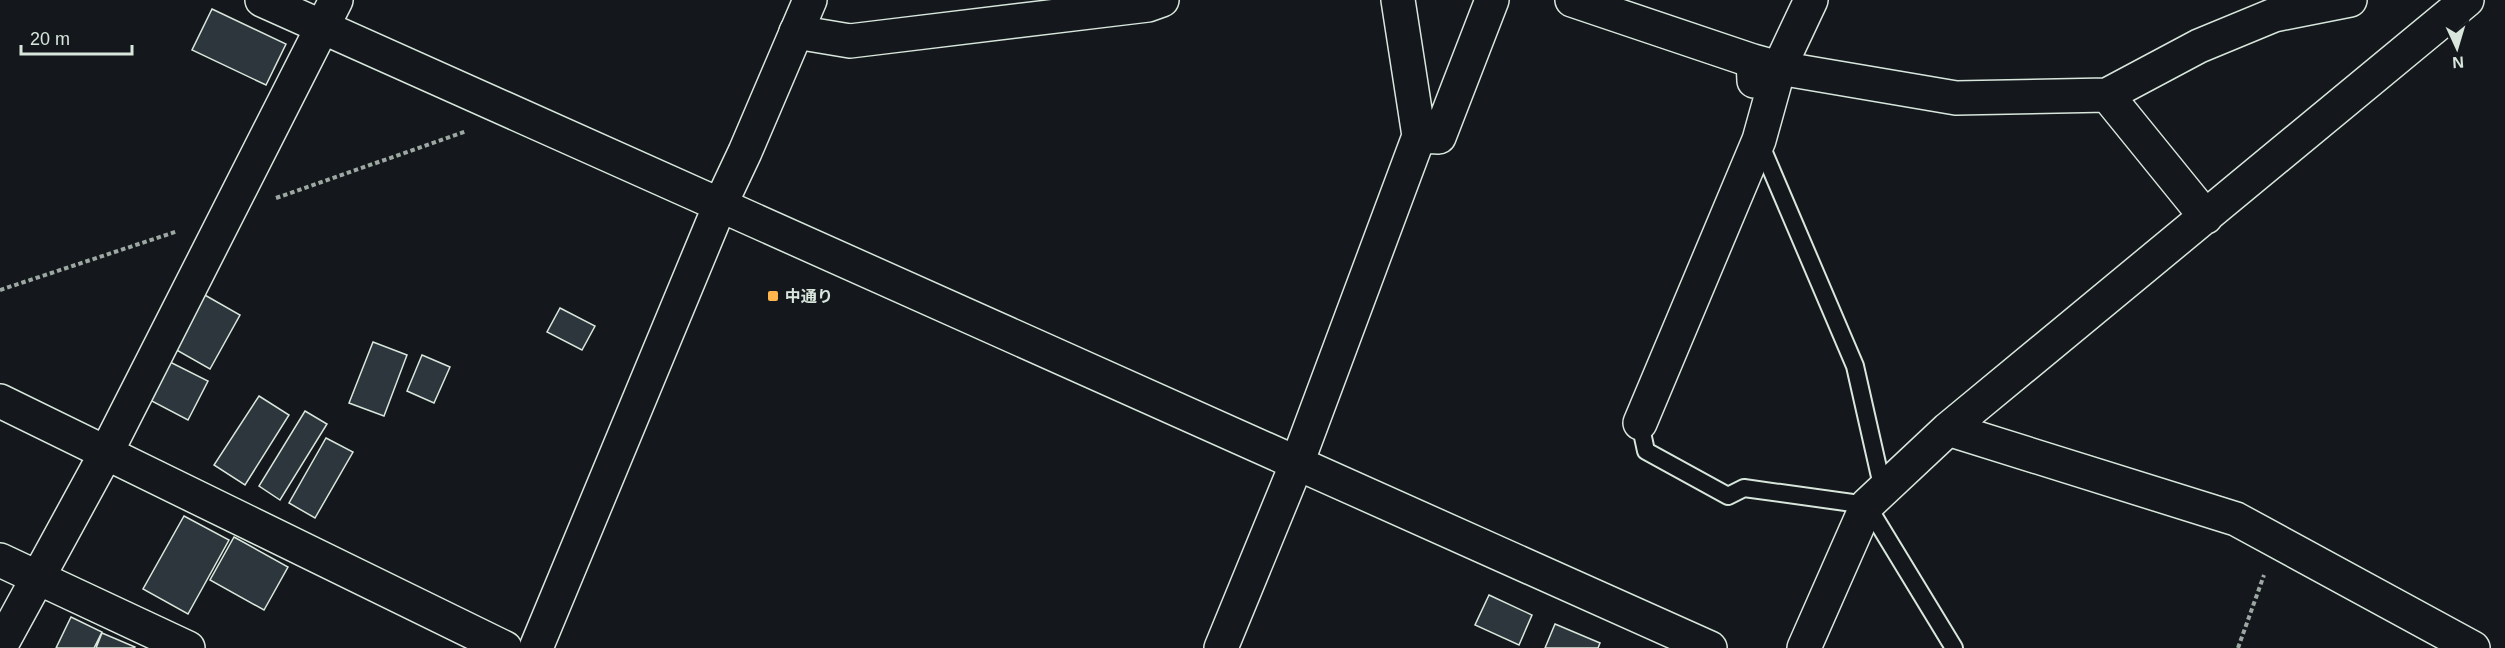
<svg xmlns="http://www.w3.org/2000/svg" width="2505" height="648" viewBox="0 0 2505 648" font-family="Arial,'Noto Sans JP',sans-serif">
<rect width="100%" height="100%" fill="#14181c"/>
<path fill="#2c363c" stroke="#d8e6dc" stroke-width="1.5" d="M212,9l74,35 -20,41 -74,-35z
M203,294l37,21 -30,54 -37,-21z
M560,308l35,18 -13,24 -35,-18z
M373,342l34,13 -23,61 -35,-13z
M422,355l28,12 -16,36 -27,-12z
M166,360l42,21 -20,39 -42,-22z
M259,396l30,19 -44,70 -31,-20z
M305,411l22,13 -47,76 -21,-14z
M326,438l27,14 -38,66 -26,-15z
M184,516l45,24 -41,74 -45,-25z
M234,537l54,30 -24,43 -54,-30z
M1489,595l43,20 -13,30 -44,-20z
M71,617l31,15 -8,16h-38z
M1555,624l45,19 -2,5h-53z
M102,633l33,14 -1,1h-38z"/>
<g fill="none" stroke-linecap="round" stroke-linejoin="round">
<g stroke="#d8e6dc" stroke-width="20">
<path id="lane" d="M1759,141l96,225 28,124
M1640,423l6,28 82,45 16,-8 123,17 87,143"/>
</g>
<g stroke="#d8e6dc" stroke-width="36">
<path id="street" d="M1572,0l181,61 1,20
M796,32l54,9 298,-36 14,-5
M1753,61l26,7 177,30 151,-3 92,-49 75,-31 76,-15
M2107,95l99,122
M1419,136l20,1 53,-137
M0,401l505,247
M1640,423l119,-283 20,-72 32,-68
M1948,429l288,90 237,129
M0,560l188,88
M0,647l106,-194 230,-453
M1221,648l76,-185 122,-327 -21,-136
M1804,648l63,-143 81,-76 519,-429"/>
</g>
<g stroke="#d8e6dc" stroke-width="36">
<path id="secondary" d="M262,0l1448,648
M536,648l184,-443 25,-53 65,-152"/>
</g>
<path stroke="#9da8a2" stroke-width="4" stroke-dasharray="4.5 3" stroke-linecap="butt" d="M276,198l191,-67
M0,290l178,-59
M2238,648l26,-73"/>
<use href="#lane" stroke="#14181c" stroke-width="16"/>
<use href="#street" stroke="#14181c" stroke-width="33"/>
<use href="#secondary" stroke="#14181c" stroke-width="33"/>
</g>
<rect fill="#ffb74d" stroke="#14181c" stroke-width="2" x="767" y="290" width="12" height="12" rx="3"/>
<g text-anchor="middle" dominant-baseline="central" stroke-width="4.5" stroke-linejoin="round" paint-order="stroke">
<g font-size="16" font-weight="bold" fill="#d8e6dc" stroke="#14181c" text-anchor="start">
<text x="785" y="296">中通り</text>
</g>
</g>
<g transform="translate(2457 48) rotate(176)" stroke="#14181c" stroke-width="4.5" paint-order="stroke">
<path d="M0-4.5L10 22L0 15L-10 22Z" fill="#d8e6dc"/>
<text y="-9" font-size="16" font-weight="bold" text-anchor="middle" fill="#d8e6dc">N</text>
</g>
<path d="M21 45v9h111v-9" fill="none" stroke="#d8e6dc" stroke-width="3"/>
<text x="30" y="45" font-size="18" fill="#d8e6dc" stroke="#14181c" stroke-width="4.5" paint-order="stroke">20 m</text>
</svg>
